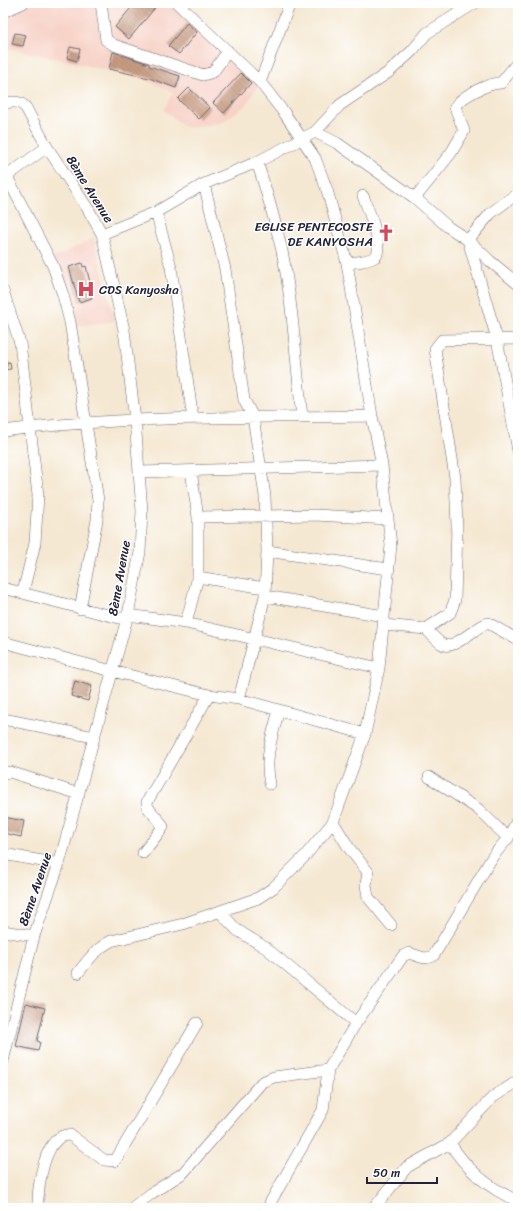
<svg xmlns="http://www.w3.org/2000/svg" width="521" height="1211" viewBox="0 0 521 1211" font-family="Sriracha,sans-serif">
<defs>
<pattern id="building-back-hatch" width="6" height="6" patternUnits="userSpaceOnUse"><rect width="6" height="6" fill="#c89c82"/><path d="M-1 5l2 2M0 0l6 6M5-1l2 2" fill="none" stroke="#a27f6c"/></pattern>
</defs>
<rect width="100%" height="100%" fill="#fff"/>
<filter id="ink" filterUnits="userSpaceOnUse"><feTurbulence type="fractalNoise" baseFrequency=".025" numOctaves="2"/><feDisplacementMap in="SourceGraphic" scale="8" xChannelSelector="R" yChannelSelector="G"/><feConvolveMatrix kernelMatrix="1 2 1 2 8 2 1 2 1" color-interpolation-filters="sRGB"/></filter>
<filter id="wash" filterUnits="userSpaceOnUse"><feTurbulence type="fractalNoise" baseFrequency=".012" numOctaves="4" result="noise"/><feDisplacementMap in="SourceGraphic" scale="16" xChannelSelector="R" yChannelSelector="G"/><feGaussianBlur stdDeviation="0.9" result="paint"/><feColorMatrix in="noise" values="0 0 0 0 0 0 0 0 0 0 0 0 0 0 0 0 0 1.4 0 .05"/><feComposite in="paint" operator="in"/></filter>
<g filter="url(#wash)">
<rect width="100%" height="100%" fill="#f5e8d2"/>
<path fill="#f7d1c6" d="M31,3h143l86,80 -15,23 -24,17 -35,5 -22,-18 9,-18 -36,-15 -134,-30v-33z
M94,238l21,83 -38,5 -23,-68z"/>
<g id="blocks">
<path fill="url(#building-back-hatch)" d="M135,3h24l-30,36 -14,-12z
M187,23l10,9 -18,22 -11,-8z
M15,33l11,2 -3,11 -11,-2z
M70,47l10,2 -3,12 -10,-3z
M113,52l36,12v2l31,10 -4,12 -27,-10 -40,-9z
M241,73l10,10 -27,30 -11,-10z
M189,88l21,20 -11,11 -21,-20z
M82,263l1,4 3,-1 7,29 -2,1 1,2 -13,4 -10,-35z
M10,362l1,7 -8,1v-7z
M75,681l17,5 -4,15 -17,-5z
M3,817l21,4 -3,16 -18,-4z
M26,1003l19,5 -8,33 3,1 -2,9 -22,-5z"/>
</g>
</g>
<g filter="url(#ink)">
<use href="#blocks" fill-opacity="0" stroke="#6c6770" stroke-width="1"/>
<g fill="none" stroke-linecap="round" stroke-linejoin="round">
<g stroke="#6c6770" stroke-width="12">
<path id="minor" d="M101,3l5,37 8,5 89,30 10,-3 15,-21
M3,12l20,-9
M260,82l30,-79
M3,103c10,-1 17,-3 23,5l21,39 41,62 14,25 22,96 11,90 7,91 -2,41 -12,63 -69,249 -25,72 -31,125
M315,132l22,11 78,55 33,29 20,13 22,21 28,23
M257,162c10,30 18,59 25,89 11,54 14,111 20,166
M3,169l50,97 10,29 7,27 28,178 -1,20 -17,89
M3,179l44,-32
M204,184l21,85 19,131 9,17 12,79 2,55 -2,45 -26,103
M518,193l-27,20 -23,27 29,99 21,112
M415,198l36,-45 13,-22 -9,-24c6,-11 34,-24 46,-24l17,-21
M156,212l15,55 22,152
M102,234l54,-22 48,-28 53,-22 58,-30 25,-27 49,-33 23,-21 15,-18 48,-30
M347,263c9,-1 20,-1 28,-6 10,-7 -8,-51 -12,-61
M3,291l17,52 18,152 -3,48 -12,49
M3,431c122,-16 246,-13 369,-15
M140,472l242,-7
M198,517l117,-2 73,4
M267,551l121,18
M198,577l67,11
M3,588l116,30h5l4,-3 58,8 193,45
M265,596l119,20
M186,623l12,-46v-60l-7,-46
M384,625l42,4 24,-16 5,-13 2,-74 -2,-48 -20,-129 7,-9 76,-1
M426,629c5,5 10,11 16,15 12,8 33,-18 46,-21l30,17
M3,642l109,29 97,24 30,4 126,35
M3,719l91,18
M3,773l7,-1 69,22
M429,777l49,32 30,29
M270,784c-6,-26 2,-48 9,-74
M333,822l16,26 19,24 -2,13 2,12 23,28
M143,853l20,-26c-3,-9 -17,-16 -16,-25l62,-107
M3,854l56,10
M220,912l17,18 29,18 90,75
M3,931l31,5
M78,973c10,-13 18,-24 33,-32l72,-17 75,-26 15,-10 32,-32 28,-34 32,-88 14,-66 12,-123 -9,-80 -10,-49 -25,-153 -20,-73 -12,-32 -30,-44 -25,-32 -83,-79
M450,1143c16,26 40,46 68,58
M270,1203l53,-93 5,-40
M38,1208c-1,-19 6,-75 32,-73l34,25 11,1 82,-138
M132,1208l20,-15 31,-20 79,-91 12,-5 54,-7 28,-47 47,-67 6,-3c9,3 17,8 25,2l59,-99 15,-18 10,-19
M374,1208l33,-41 43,-24 43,-46 25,-16"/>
</g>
<use href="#minor" stroke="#fff" stroke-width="11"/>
</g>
</g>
<defs>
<g id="church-bare" transform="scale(1.38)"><path d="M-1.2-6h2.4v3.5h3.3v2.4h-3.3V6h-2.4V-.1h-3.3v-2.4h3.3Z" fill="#d1495b" stroke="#fff" stroke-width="2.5" paint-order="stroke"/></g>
<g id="hospital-bare" transform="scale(1.38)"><path d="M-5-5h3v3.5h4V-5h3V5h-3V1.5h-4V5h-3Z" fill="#d1495b" stroke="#fff" stroke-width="2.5" paint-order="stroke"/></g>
</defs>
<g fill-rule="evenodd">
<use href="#church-bare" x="386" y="233"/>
<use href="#hospital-bare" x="86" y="289"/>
</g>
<g text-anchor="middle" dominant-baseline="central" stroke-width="3" stroke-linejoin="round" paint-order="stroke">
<g font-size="13" fill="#22223b" stroke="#fff">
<text transform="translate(90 189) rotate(58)">8ème Avenue</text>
<text transform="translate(119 578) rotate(-80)">8ème Avenue</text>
<text transform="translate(35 889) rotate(-71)">8ème Avenue</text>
</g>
<g font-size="13" fill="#22223b" stroke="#fff" text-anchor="end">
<text x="373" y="226">EGLISE PENTECOSTE<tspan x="373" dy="15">DE KANYOSHA</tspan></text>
<text x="99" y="289" text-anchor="start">CDS Kanyosha</text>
</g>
</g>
<rect width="521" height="1211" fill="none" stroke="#fff" stroke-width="16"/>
<path d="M367 1177v6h70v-6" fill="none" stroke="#22223b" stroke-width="2"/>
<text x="373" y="1177" font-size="12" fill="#22223b" stroke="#ffffff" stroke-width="3" paint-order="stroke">50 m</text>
</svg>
